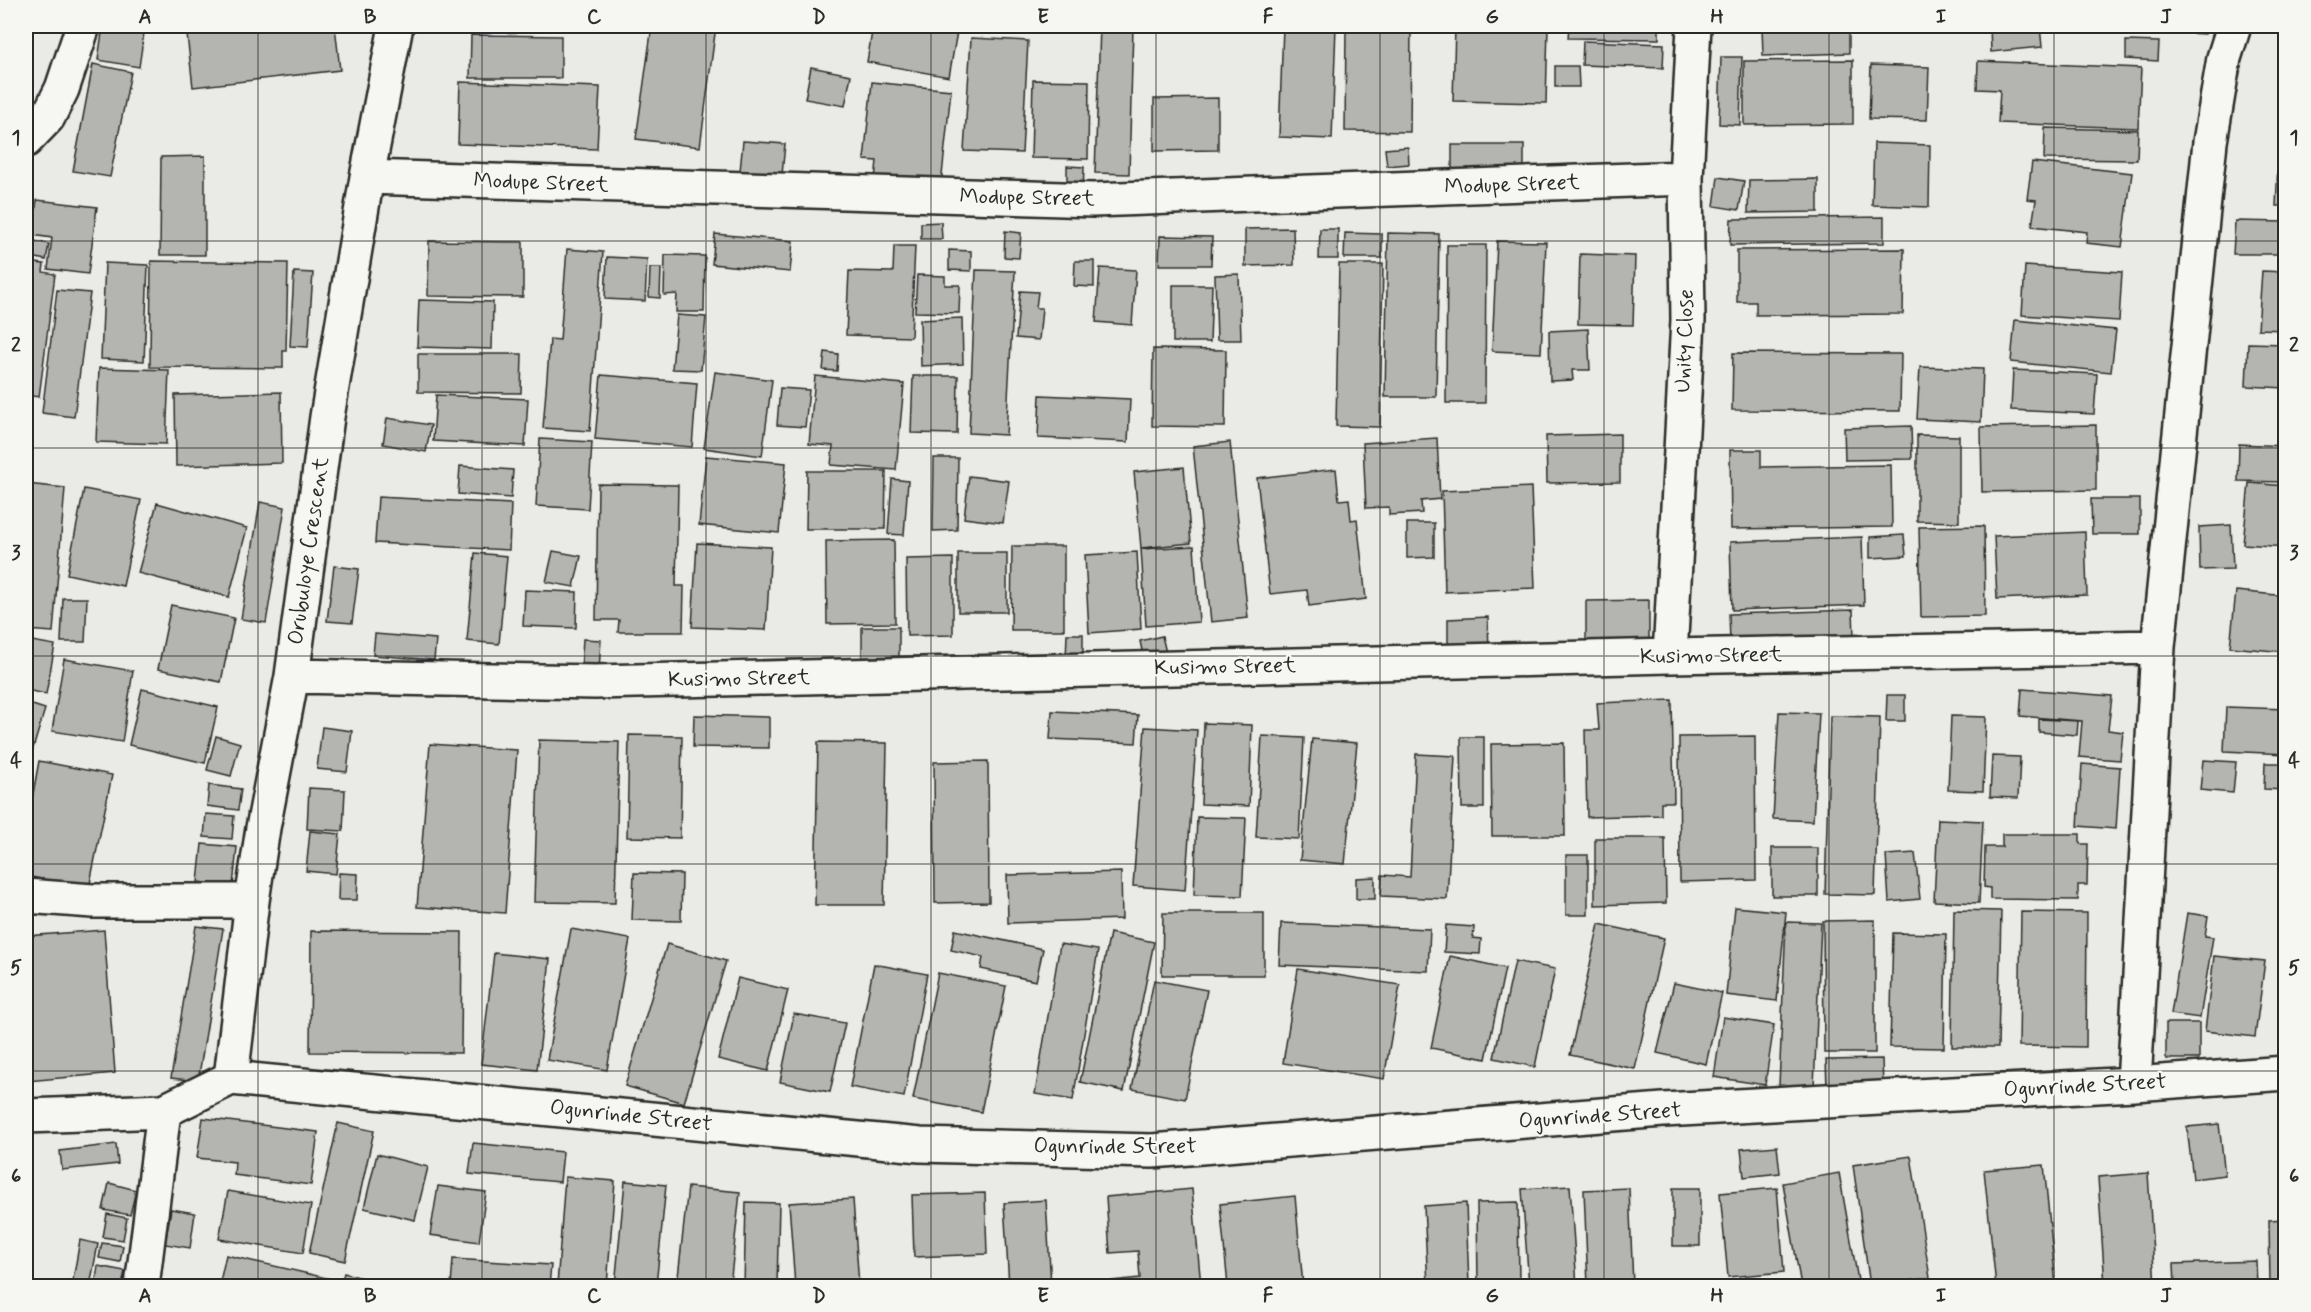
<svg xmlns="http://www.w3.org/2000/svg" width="2311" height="1312" viewBox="0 0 2311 1312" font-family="Mynerve,sans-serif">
<rect width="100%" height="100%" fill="#eaeae6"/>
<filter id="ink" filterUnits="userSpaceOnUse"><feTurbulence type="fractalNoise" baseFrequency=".0167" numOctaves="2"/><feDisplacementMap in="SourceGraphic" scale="12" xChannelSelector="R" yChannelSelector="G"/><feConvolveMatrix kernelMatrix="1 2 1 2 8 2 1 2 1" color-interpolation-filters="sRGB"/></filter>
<g filter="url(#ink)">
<path fill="#b4b4b1" stroke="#2b2b2b" stroke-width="1.5" d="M103,26h42l-6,41 -41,-7z
M186,26h149l5,44 -147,17z
M652,26h64l-16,121 -64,-8z
M794,26h59l-1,6z
M873,26h85l-9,51 -82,-15z
M1100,26h33l-4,148 -34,-1z
M1140,26h94v2l-94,1z
M1283,26h53l-4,113 -53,-2z
M1346,26h65l-1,106 -65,-1z
M1455,26h93l-2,77 -93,-2z
M1569,26h90v13l-91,-1z
M1762,26h87v27l-86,3z
M1990,26h50l2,21 -51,5z
M2105,26h101l-1,8 -100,-5z
M471,35l90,1v42h-91z
M971,38l57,3 -6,112 -58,-2z
M1583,41l81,3 -1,24 -81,-3z
M2126,41l33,1 -1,19 -32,-2z
M1721,57h21l-2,68 -21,-1z
M1853,60v64l-109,1v-64z
M1978,61l163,7 -3,60 -140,-5 2,-33 -23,-1z
M93,64l38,8 -21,105 -37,-6z
M1871,65l58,2 -2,53 -58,-1z
M1555,66h23l1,21h-24z
M811,67l40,8 -6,31 -40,-7z
M1033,80l56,1 -1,78 -57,-1z
M460,82l140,5 -3,62 -139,-5z
M872,82l79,8 -10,95 -66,-6 2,-18 -13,-1z
M1218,98v52l-64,1v-52z
M2045,128l93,2 -1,30 -93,-1z
M743,141l42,3 -4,41 -42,-4z
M1874,143l56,2 -1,62 -57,-2z
M2279,143h7v63h-10z
M1452,145h72v31h-72z
M1408,147l1,17 -22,2 -2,-17z
M205,156v99h-45l1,-98z
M2032,162l100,11 -10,74 -36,-4 1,-11 -55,-6 4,-26 -9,-1z
M1067,166l17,1 -1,26h-16z
M1718,177l26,4 -5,29 -25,-4z
M1818,179v33l-70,1 1,-33z
M37,200l60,7 -9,67 -40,-5 4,-31 -20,-3z
M1884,217v26l-154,2 1,-26z
M2235,221l51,1v32h-53z
M941,222l1,17h-21v-16z
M1293,228l1,37 -49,1v-37z
M1320,229h18v30h-19z
M1005,231l16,2 -2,25 -15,-1z
M1345,233l37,1v24h-38z
M1388,233l51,1 -3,163h-51z
M715,234l78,7 -3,31 -78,-8z
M1160,236l52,1 -1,28h-52z
M26,239l23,5 -3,16 -20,-4z
M429,241l94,1v55l-95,-1z
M1497,241l49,1 -5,111 -49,-2z
M1447,245h39l-1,158h-39z
M894,246h21l-4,91 -65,-2 3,-64 44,1z
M567,249l36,3 -13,179 -47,-3 7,-89 10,1z
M1904,249l-1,65 -147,1v-13h-19v-52z
M949,250l22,1v20l-22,-1z
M1580,254l55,2 -2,69 -55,-1z
M665,255l40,1 -1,56h-28l1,-18 -13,1z
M607,257l40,2 -2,42 -40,-2z
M151,261l137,2 -2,88h-3v17l-133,-1z
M1075,261h19v26l-20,-1z
M26,262l18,2 -1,8 12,2 -16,123 -13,-2z
M105,263l43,2 -4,96 -43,-2z
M1339,264h44l-3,163 -44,-1z
M2025,266l97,6 -3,49 -97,-6z
M650,268h11l-1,30 -11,-1z
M1100,268l36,2 -4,55 -36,-3z
M976,270l39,1 -9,164 -37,-2z
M2262,271l24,1v58l-28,-1z
M294,272l19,1 -5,74 -18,-1z
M1239,274l2,66h-24l-2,-65z
M917,275l28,1v9h15l-1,28 -44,-1z
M1173,285h39l-2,57h-37z
M57,290l33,3 -16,124 -32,-4z
M1020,291l18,1 -2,16h6l-3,32 -23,-2z
M419,300l74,2 -1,47 -75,-2z
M677,315l29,2 -5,53 -29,-1z
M962,318l1,46 -42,2 -1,-46z
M2015,320l101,10 -5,42 -100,-10z
M1588,329l2,41h-18l1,10 -23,1 -1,-50z
M2248,343l38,1v44l-40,-2z
M1153,349l73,1 -1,77 -73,-1z
M825,352l13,2 -1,17 -14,-1z
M1733,353l168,1 -1,57 -168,-1z
M418,354h104l-1,39 -103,-1z
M1920,367l63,2 -2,53 -64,-3z
M99,368l70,2 -3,74 -70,-2z
M2013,370l84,4 -3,40 -83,-4z
M715,372l57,8 -10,76 -58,-8z
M601,375l96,8 -5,64 -97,-8z
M815,376l89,8 -8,86 -65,-5 2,-19 -24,-2z
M913,376h45l-1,58 -46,-1z
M780,388l29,2 -4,37 -28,-2z
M281,392l1,71 -106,3 -1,-71z
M436,395l92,4 -3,47 -92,-5z
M1040,395l90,4 -2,43 -90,-4z
M387,418l44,7 -5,27 -43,-8z
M2096,425v65l-114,2 -1,-65z
M1911,426l1,33 -67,1 -1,-32z
M1620,434v48l-73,1 -1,-47z
M1917,435l42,1v86l-42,-1z
M1437,438l3,61 -19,2 1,12 -33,2v-8l-23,1 -3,-65z
M540,439l52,3 -4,67 -52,-3z
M1230,442l18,176 -37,4 -18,-176z
M2239,444l47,2v36l-48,-1z
M1730,450h31v17l130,-2 1,62 -161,2z
M706,456l80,7 -7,70 -80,-8z
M934,458h24l-1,72 -24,1z
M460,466l53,4 -2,28 -53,-4z
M1184,467l7,76 -50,5 -7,-76z
M1336,469l3,31 10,-1 2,21 6,-1 9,80 -57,7 -2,-16 -37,4 -13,-116z
M807,471h79l-1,58h-79z
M969,476l40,5 -6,42 -39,-5z
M892,479l16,2 -4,54 -16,-1z
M2249,483l37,3v61l-43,-3z
M26,484l39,4 -12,144 -27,-2z
M598,484l80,1 -2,101h8l-1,46h-65l1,-12h-23z
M1531,487l4,101 -90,4 -3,-101z
M84,489l57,11 -18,86 -56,-12z
M378,497l133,7 -2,46 -134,-7z
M2091,499h49v35h-48z
M260,502l25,5 -19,116 -25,-4z
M157,503l90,25 -18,69 -91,-24z
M1407,523h27v34l-27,1z
M2231,525l2,44 -33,1 -1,-43z
M1984,526l1,90 -64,1 -2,-90z
M2085,532l2,63 -90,4 -3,-63z
M1904,535l2,21 -36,2v-21z
M1862,537l2,68 -132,5 -2,-68z
M894,540l1,83 -68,1 -1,-83z
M697,543l74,4 -5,83 -74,-3z
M1012,546h52v84h-53z
M1194,546l5,76 -53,4 -5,-77z
M553,551l28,5 -7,31 -28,-5z
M1137,552l4,77 -52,4 -4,-78z
M475,553l32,3 -8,88 -32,-3z
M958,553h49v59h-49z
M953,558v77l-46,1 -1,-77z
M334,566l25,3 -7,54 -25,-2z
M525,590l52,2 -1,36 -53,-2z
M2236,591l50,5v56l-56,-5z
M63,598h24l-2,44h-24z
M1649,600v42l-63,1v-42z
M171,605l63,13 -13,64 -63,-13z
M1853,610l1,27 -124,5 -1,-28z
M1488,617l1,38 -41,1v-37z
M862,627h37v42l-37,1z
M375,634l61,5 -2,21 -61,-5z
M1067,634h16v27h-17z
M1162,636l6,25 -23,4 -5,-24z
M583,639l18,1 -2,30 -18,-1z
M26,640l29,5 -9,49 -20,-4z
M64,659l69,12 -11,71 -70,-11z
M142,689l76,18 -13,56 -76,-18z
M2022,689l90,7 -4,34 15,2 -3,28 -41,-3 3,-36 -62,-5z
M1887,695h18v26h-19z
M1672,700l2,102h-13v13l-74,2 -2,-87h14l-2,-27z
M26,703l19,6 -17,56h-2z
M2226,707l60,2v45l-62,-3z
M1052,711l86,4 -2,28 -86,-4z
M1779,712l40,1 -6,108 -40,-2z
M694,715l75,2v31l-76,-1z
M1830,716l50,1 -5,178 -50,-1z
M1951,716l35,1 -3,74 -35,-1z
M2039,719l39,2 -1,14 -38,-3z
M1204,723l48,2 -3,81 -48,-2z
M322,727l30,4 -5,41 -30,-3z
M1145,727l52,3 -12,160 -52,-4z
M629,735l53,1 -2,102 -53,-1z
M216,736l24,7 -9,33 -24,-6z
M1262,736l42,2 -5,101 -43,-2z
M1755,736l1,144 -76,2 -1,-145z
M1461,737h23v71h-22z
M1312,739l45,4 -12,121 -45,-4z
M539,740l80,2 -4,161 -81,-1z
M818,742l69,1 -3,162h-69z
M1564,743l1,93h-73l-1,-92z
M430,744l87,6 -12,163 -88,-6z
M1416,754l39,2 -8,143 -66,-3 1,-21 28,2z
M1992,756l28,1 -2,41 -28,-1z
M2203,760l33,2 -3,31 -33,-3z
M39,761l73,14 -23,113 -63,-12v-44z
M988,761l1,141 -54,1 -1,-141z
M2265,763h21v27l-22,-1z
M2082,764l38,3 -4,62 -38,-3z
M209,785l32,4 -3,21 -31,-4z
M309,788l36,2 -2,41 -36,-2z
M206,814l28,2 -2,23 -28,-2z
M1197,817l49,1 -4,78 -48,-1z
M1938,819l45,2 -4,82 -45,-2z
M310,831l30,3 -4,40 -30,-3z
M2002,834h78v10h8l-1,41h-9v15l-88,-1v-11l-6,-1 1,-40h17z
M1595,838h70l1,65 -71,2z
M202,844l35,3 -4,39 -35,-4z
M1772,848h46v48h-46z
M1915,853l5,46 -31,3 -3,-47z
M1566,855h22v60h-22z
M1121,872l1,47 -114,4 -1,-48z
M339,873l19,1 -1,26h-19z
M634,873l48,1 -1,47 -49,-1z
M1375,877v22h-19v-21z
M2280,884h6v18h-6z
M1735,907l51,5 -9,89 -51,-6z
M1954,910l47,1 -3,136h-46z
M2021,912l66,1 -1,134 -67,-1z
M1163,913h101v62h-102z
M2187,913l21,3 -3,20 8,1 -13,81 -29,-4z
M1875,920v133h-51l-1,-132z
M1786,922l35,1 -7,164 -35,-1z
M1281,923l149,6 -2,42 -149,-6z
M1599,924l65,14 -29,131 -65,-14z
M1446,925l28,2 -1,11 8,1 -1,15 -36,-2z
M196,926l27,3 -25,152 -27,-3z
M571,929l59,10 -23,131 -60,-10z
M104,930l11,143 -88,8 -1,-145z
M955,930l88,19 -7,32 -55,-12 2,-12 -32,-7z
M311,931l151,1 -1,121 -151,-1z
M1110,933l44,9 -30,149 -44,-9z
M1893,933l53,1 -2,114 -54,-1z
M667,944l59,17 -42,142 -59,-17z
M1060,944l38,6 -25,150 -38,-6z
M494,953l56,6 -13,111 -56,-6z
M1450,956l55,12 -19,91 -55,-11z
M2214,956l51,5 -10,76 -50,-6z
M1515,961l40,8 -20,98 -41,-9z
M874,964l53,10 -23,123 -54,-10z
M1298,969l102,16 -16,94 -101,-16z
M938,973l68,13 -25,126 -68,-13z
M738,978l50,12 -20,81 -50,-12z
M1154,980l53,10 -22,109 -53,-10z
M1674,983l48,10 -16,71 -49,-11z
M794,1014l51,9 -15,69 -50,-10z
M1723,1017l51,8 -9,60 -51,-8z
M2166,1023h33v36h-33z
M1882,1059l1,28 -56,1 -1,-28z
M203,1118l115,14 -7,53 -77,-10 1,-13 -38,-4z
M338,1123l36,8 -29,130 -36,-8z
M2219,1124l6,51 -32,4 -6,-52z
M473,1143l90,9 -3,30 -91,-8z
M116,1144l2,20 -56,6 -2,-19z
M1777,1146l3,27 -36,4 -3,-28z
M377,1154l51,13 -13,53 -51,-12z
M1911,1156l19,122 -60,8 -17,-121z
M2044,1165l12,121h-60l-12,-116z
M1839,1173l20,113h-58l-18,-103z
M2148,1173l7,113h-50l-7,-109z
M565,1177l50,4 -8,105h-50z
M625,1181l41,4 -10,101h-41z
M109,1183l27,7 -6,25 -27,-5z
M438,1186l48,6 -7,50 -49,-7z
M1570,1186l7,100h-48l-7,-97z
M688,1187l52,5 -10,94h-53z
M1629,1188l4,98h-45l-4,-96z
M1673,1188h27v58h-27z
M1777,1188l7,84 -56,5 -8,-84z
M1192,1189l9,97h-89v-5l28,-3 -2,-27 -28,2 -4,-56z
M228,1191l83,14 -8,48 -84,-14z
M985,1193l2,61 -73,3 -2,-62z
M1295,1196l8,90h-75l-8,-82z
M853,1199l6,87h-64l-6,-83z
M1046,1200l5,86h-42l-5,-83z
M746,1202l33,1 -2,83h-33z
M1518,1202l1,84h-41l-1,-83z
M1466,1203l3,83h-41l-4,-80z
M171,1209l24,4 -5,35 -25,-4z
M107,1214l20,4 -4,22 -20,-3z
M2286,1219v67h-16l-1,-66z
M80,1240l18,4 -8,42h-18z
M102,1243l21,3 -3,16 -21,-4z
M226,1255l105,24 -2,7h-110z
M453,1259l98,6 -2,21h-98z
M2256,1261l1,25h-82l-1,-22z
M98,1266l27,5 -3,15h-27z
M344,1273l48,13h-52z"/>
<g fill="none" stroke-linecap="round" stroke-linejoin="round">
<g stroke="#2b2b2b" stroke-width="38">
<path id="street" d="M26,140l22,-23 14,-28 21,-63
M367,177l726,23 593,-22
M1670,656l18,-336 -2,-142 8,-152
M292,676l303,6 1075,-26 488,-9
M26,896l67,5h159
M231,1078l21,-177 11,-73 29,-152 35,-259 40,-240 29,-151
M2134,1084l24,-437 52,-505 14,-84 10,-32
M26,1116l138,-5 67,-33 689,67 232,6 511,-41 471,-26 152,-11
M142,1286l22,-175"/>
</g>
<use href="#street" stroke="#f6f6f2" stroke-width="33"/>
</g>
</g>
<path fill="none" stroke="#2b2b2b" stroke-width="1.5" stroke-opacity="0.55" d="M258,26v1260M482,26v1260M706,26v1260M931,26v1260M1156,26v1260M1380,26v1260M1604,26v1260M1829,26v1260M2054,26v1260M26,241h2260M26,448h2260M26,656h2260M26,864h2260M26,1071h2260"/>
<g text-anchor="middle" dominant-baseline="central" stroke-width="4.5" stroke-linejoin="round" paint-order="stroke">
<g font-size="22" fill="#2b2b2b" stroke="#f6f6f2">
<text transform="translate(541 183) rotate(2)">Modupe Street</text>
<text transform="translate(1512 185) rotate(-2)">Modupe Street</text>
<text transform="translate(1027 198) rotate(1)">Modupe Street</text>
<text transform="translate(1685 341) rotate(-88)">Unity Close</text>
<text transform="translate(309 551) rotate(-82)">Orubuloye Crescent</text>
<text transform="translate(1711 656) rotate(-1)">Kusimo Street</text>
<text transform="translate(1225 667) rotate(-1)">Kusimo Street</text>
<text transform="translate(739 679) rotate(-1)">Kusimo Street</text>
<text transform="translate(2085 1086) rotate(-3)">Ogunrinde Street</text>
<text transform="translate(631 1116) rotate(6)">Ogunrinde Street</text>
<text transform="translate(1600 1116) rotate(-4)">Ogunrinde Street</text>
<text x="1115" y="1147">Ogunrinde Street</text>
</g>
</g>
<rect width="2311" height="1312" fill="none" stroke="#f6f6f2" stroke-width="66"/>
<rect x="33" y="33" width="2245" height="1246" fill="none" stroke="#2b2b2b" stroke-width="2"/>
<g font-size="20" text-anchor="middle" font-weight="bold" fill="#2b2b2b">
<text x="145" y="23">A</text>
<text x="370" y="23">B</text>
<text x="594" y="23">C</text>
<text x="819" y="23">D</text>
<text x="1043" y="23">E</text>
<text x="1268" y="23">F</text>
<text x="1492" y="23">G</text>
<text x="1717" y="23">H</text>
<text x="1941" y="23">I</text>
<text x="2166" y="23">J</text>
<text x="16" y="144">1</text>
<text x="2294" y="144">1</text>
<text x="16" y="351">2</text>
<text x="2294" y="351">2</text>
<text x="16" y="559">3</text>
<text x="2294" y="559">3</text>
<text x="16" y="767">4</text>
<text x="2294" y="767">4</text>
<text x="16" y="974">5</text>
<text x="2294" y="974">5</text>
<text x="16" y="1182">6</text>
<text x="2294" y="1182">6</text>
<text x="145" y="1302">A</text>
<text x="370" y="1302">B</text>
<text x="594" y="1302">C</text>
<text x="819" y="1302">D</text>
<text x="1043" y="1302">E</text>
<text x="1268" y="1302">F</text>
<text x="1492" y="1302">G</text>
<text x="1717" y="1302">H</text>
<text x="1941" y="1302">I</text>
<text x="2166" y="1302">J</text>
</g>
</svg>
